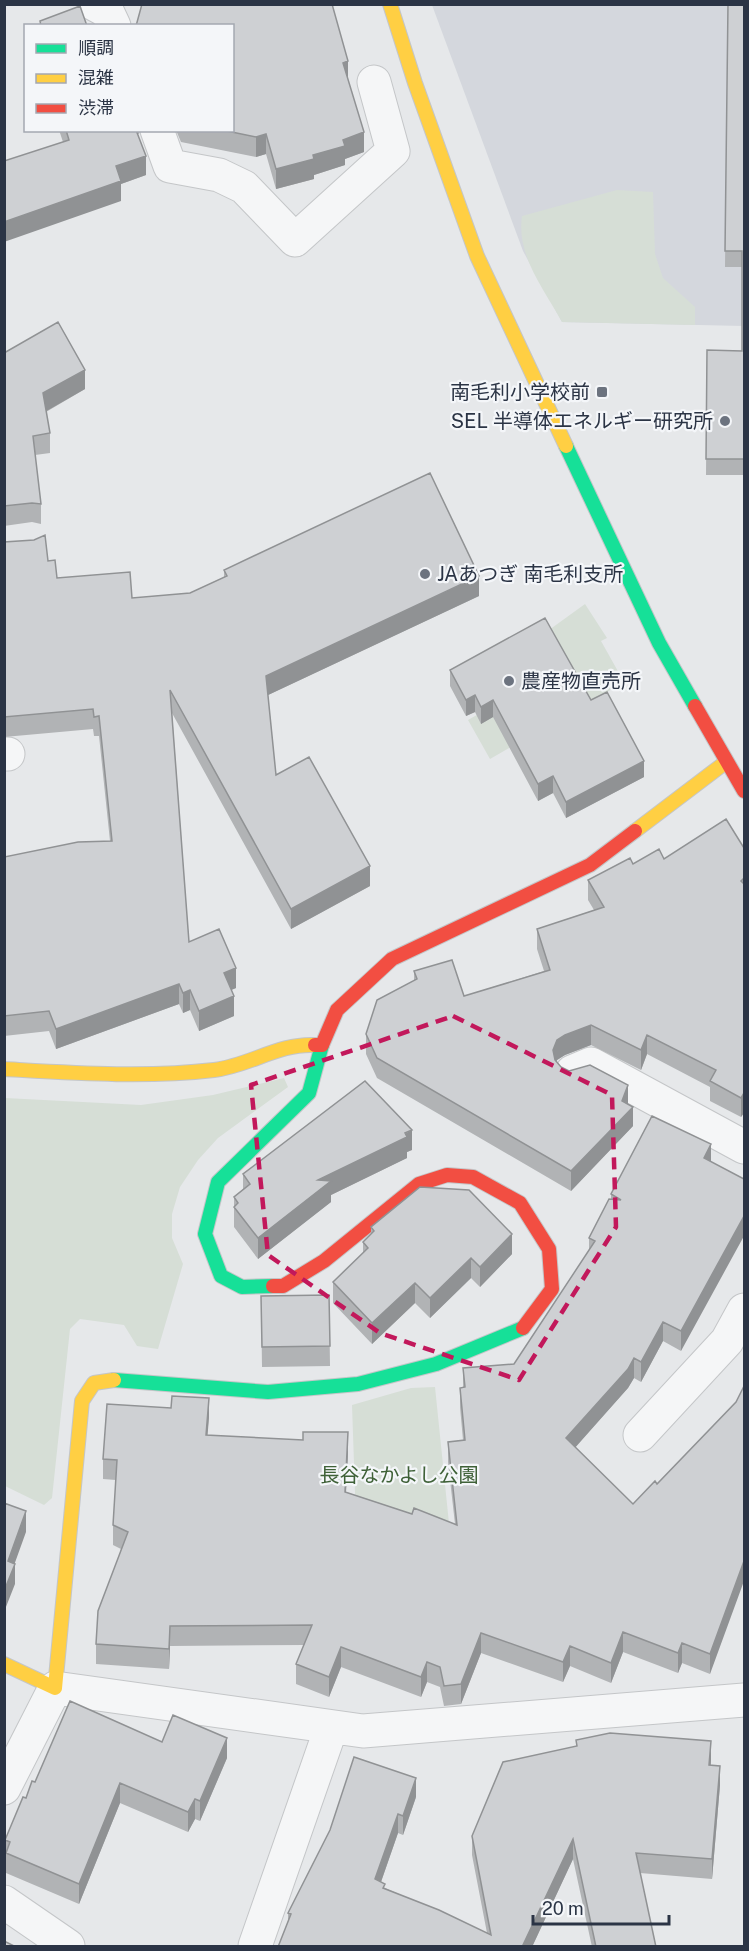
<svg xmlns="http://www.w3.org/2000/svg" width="749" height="1951" viewBox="0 0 749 1951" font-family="'Public Sans','Noto Sans JP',sans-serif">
<rect width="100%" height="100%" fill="#e6e8ea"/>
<path fill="#d4d7dd" d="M432,5h312v321l-182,-4 -39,-71z"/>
<path fill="#d6ded6" d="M617,190l36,2 2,62 8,24 32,29v18l-133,-3c-18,-33 -46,-67 -40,-106z
M585,604l22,34 -6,3 23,41 -134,77 -22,-39 98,-56 -17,-34z
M284,1078l4,9 -70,51 -20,22 -18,27 -8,27v24l11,26 -25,85 -21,-3 -13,-21 -44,-6 -10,10 -18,169 -8,7 -39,-19v-388l136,7 72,-10z
M435,1387l15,146 -94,-11 -4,-117 59,-17z"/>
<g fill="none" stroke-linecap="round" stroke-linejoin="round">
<g stroke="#c4c6c8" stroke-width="35">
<path id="street" d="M94,4l13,7 7,15
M157,130l13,36 49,9 25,12 51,53 98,-89 -19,-69
M4,754h4
M572,1072l19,-8 153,83
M640,1435l87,-94 17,-31
M4,1788l51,-100 308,43 381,-31
M4,1902l64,44
M255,1946l76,-218"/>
</g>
<g stroke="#c4c6c8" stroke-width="16">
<path id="fast" d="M566,446l93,197 36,63
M273,1286l-31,1 -21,-11 -16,-42 13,-52 91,-89 13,-48
M114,1380l154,12 90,-8 78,-20 87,-36"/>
</g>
<g stroke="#c4c6c8" stroke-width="16">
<path id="slow" d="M390,4l25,79 62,173 89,190
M635,831l91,-69
M4,1069c70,4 140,9 210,1 35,-4 65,-27 101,-25
M4,1664l51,24 27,-287 12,-18 20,-3"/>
</g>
<g stroke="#c4c6c8" stroke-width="16">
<path id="jam" d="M695,706l49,85
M315,1045h7l15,-35 55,-51 198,-94 45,-34
M273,1286h10l41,-25 95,-77 28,-9 26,2 47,26 29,46 3,40 -29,39"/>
</g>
<use href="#street" stroke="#f5f6f7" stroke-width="33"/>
<use href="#fast" stroke="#16e098" stroke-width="14"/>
<use href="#slow" stroke="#ffcf43" stroke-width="14"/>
<use href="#jam" stroke="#f24e42" stroke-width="14"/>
</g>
<path fill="#b1b3b5" d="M728,4h16v471h-38l1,-125 35,1v-84h-17z
M348,81l16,71 -19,7v6l-31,10v4l-38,10 -10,-35 -10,3 -75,-15 -5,-12h56z
M59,130h81l-1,4h-1l8,41 -25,9v17l-58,-59z
M4,353l81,36 -39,23 4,21v20l-15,2 6,49v20l-9,-2 -28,4z
M4,542l44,19 9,17 75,20 58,-5 34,-16v-7l255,26 -211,99 8,80 94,111 -79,43 -119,-216 17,229 47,46 -5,2 3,26 -35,15 -9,-21 -7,3 -4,-9 -123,45 -7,-18 -45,5v-179l106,-16 -11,-105h-5l-1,-7 -89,8z
M450,670l141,30 53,77 -78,41 -13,-25 -15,8 -45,-84 -12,7 -6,-12 -9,4 -16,-30z
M744,848v265l-3,4 -31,-16v-14l-63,-33 -6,16 -50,-25 -26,10 -8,5v2l4,5 67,37 5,22 -62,65 -194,-113 -11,-24v-20l48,-54v-9l50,25 80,-25 -7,-22v-20l57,-19 -6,-10v-20l45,-16z
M711,1144l-30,207 -18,-10 -22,41 -7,-4 -6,10 -53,59 58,57 24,-20 79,-82 -26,272 -28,-11 -4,10 -55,-21 -12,31 -41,-17 -7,16 -82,-29 -20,51 -17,2 -4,-19 -13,-5 -6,15 -80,-30 -12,30 -33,-13v-20l8,-19 -134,1 -1,23 -73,-5v-20l25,-95 -8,-4v-20l3,-45 -13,-1v-20l106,-42 -2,18 141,17 -2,40 66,22 43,10 -7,-62v-20l15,-2 -3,-33v-19l3,-1v-19l51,-4 75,-113v-13l22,-39v-5z
M412,1150l-5,2v6l-76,37v7l-73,57 -24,-32v-30l9,-8v-15z
M371,1227l141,27 -32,33 -9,-9 -41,40 -15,-15 -43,41 -39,-41v-21l30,-29v-11l8,-7z
M329,1295l1,71 -68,1 -1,-71z
M576,1740l135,20v5l9,20 -8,94 -72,-6 16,74h-64l-19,-88 -41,88h-254l10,-26v-8l128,-116 -13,38 -5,-2 -17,49 4,6 102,45 -15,-78v-19l104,-89z
M162,1742l65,16 -27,63 -5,-2 -7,13 -68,-29 -41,101 -73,-31 -1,-33 21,-42 9,-16z"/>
<path fill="#909294" d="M348,61v20l-5,-18z
M364,132v20l-19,7v6l-31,10v4l-38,10v-20l37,-14 30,-15z
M266,134v20l-10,3v-20z
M146,156v19l-25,9v17l-117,41v-20l112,-56z
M85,370v19l-42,24v-20z
M479,576v20l-213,100v-20z
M475,695v17l-9,4v-16z
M493,700v17l-12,7v-17z
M644,761v16l-78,41v-16z
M553,776v17l-15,8v-17z
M370,866v20l-79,43v-20z
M236,968v20l-12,5v-20z
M179,984v20l-123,45v-20z
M190,990v20l-7,3v-20z
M234,996v20l-35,15v-20z
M591,1025v20l-26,10 -8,5 -4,10v-20l4,-10 8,-5z
M647,1035v19l-6,16v-20z
M628,1085v20l5,2v19l-62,65v-20l51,-70z
M744,1093v20l-3,4v-19z
M412,1130v20l-5,2v6l-76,37v7l-73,57v-21l60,-58z
M711,1144v20l-7,-6z
M744,1216v20l-63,115v-20z
M512,1234v20l-32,33v-20z
M471,1258v20l-41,40v-20z
M415,1283v20l-43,41v-21z
M663,1322v19l-22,41v-20z
M634,1358v20l-6,10 -62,70v-20z
M209,1398v19l-3,38v-20z
M348,1432v20l-3,60v-20z
M26,1511v21l-18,50v-21z
M744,1561v20l-34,93v-20z
M15,1564v20l-11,28v-21z
M170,1626v20l-1,23v-20z
M623,1632v20l-12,31v-20z
M481,1633v20l-20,51v-20z
M682,1643v20l-4,10v-20z
M570,1646v20l-7,16v-20z
M341,1647v20l-12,30v-20z
M427,1662v20l-6,15v-20z
M227,1738v20l-27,63v-20z
M711,1741v19l-2,25v-20z
M720,1766v19l-8,94v-20z
M416,1778v19l-13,38v-19z
M120,1783v20l-41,101v-20z
M195,1799v20l-7,13v-20z
M398,1814v19l-23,66v-20z
M573,1839v20l-41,88h-10z"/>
<path fill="#ced0d3" stroke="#909294" stroke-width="1.5" d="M142,4h190l16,57 -5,2 21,69 -21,8 2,6 -32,9 1,4 -38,10 -10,-35 -10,3 -34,-7h10v-104h-96z
M728,4h16v455h-38l1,-109 35,1v-100h-17z
M80,6l7,20h-46l-1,-5z
M66,130h70l10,26 -30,10 5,15 -117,41v-61l65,-21z
M58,322l27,48 -42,23 7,40 -17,3 8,68 -9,-1 -28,3v-153z
M430,473l49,103 -213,100 10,99 33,-18 61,109 -79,43 -121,-219 19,252 30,-13 17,39 -12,5 10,23 -35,15 -9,-21 -7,3 -4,-9 -123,45 -7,-18 -45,5v-159l74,-15 34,-1 -13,-125 -5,1 -1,-8 -89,8v-175l30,-2 11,-5 3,26 7,-1 2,18 73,-6 2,26 58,-5 37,-17 -3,-6z
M545,618l46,82 16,-8 37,69 -78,41 -13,-26 -15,8 -45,-84 -12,7 -6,-12 -9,5 -16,-30z
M726,819l18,29v30l-3,3 3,3v209l-3,5 -31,-17 6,-11 -69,-35 -6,15 -50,-25 -26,10 -8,5 -4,10 2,10 6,7 8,4 21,-6 38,20 -6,16 11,6 -62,64 -194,-113 -11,-24 11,-34 40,-21 -3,-8 38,-11 12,36 86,-26 -13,-41 67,-22 -16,-27 42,-22 3,6 26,-15 5,10z
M365,1081l47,49 -7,3 2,4 -89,43 13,1 -73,57 -24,-31 4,-4 -4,-6 16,-13 -7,-10z
M652,1116l59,28 -7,14 40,21v37l-63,115 -18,-9 -22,40 -7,-4 -6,11 -62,69 67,66 22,-23 2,3 79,-82 8,-16v175l-34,93 -28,-11 -4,10 -55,-21 -12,31 -41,-17 -7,16 -82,-29 -20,51 -17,2 -4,-19 -13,-5 -6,15 -80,-30 -12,30 -33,-13 16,-39 -142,1 -1,23 -73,-5 2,-33 30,-79 -15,-7 4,-65 -14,-1 4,-55 64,4 1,-12 37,2 -3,37 97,5v-8h45l-3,60 67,22 2,-6 43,17 -9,-83 17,-2 -5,-52 5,-1 -2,-19 51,-4 81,-123 -6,-3 20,-39 12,1 -10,-6z
M420,1187l49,3 43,44 -32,33 -9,-9 -41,40 -15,-15 -43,40 -39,-41 35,-34 -5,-6 11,-11 -3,-4z
M329,1295l1,51 -68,1 -1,-51z
M4,1503l22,8 -18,50 7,3 -11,27z
M70,1701l92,41 11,-27 54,23 -27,63 -5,-2 -7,13 -68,-29 -41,101 -73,-31 4,-11 -5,-2 18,-43 3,1 6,-17 3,1z
M610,1733l101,8 -2,24 11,1 -8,93 -76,-6 20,94h-60l-23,-108 -51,108h-244l13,-33 -3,-1 42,-83 24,-73 62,21 -13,38 -5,-2 -23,65 10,5 -2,4 56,22 52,25 -19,-99 31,-74 74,-16 -1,-6z
M4,1941l12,6h-12z"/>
<path fill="none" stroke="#c2185b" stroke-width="4.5" stroke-dasharray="12 8" stroke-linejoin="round" d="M453,1016l159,79 4,132 -97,153 -139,-47 -112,-78 -17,-170z"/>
<g fill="#6c737f" stroke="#f4f6f9" stroke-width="2">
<rect x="596" y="386" width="12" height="12" rx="3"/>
<circle cx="725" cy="421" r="6"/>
<circle cx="425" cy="574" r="6"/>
<circle cx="509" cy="681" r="6"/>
</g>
<g text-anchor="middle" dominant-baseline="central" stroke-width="4.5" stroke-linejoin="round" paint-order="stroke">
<g font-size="20" fill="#2b3445" stroke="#f4f6f9" text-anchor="end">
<text x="590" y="392">南毛利小学校前</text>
<text x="713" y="421">SEL 半導体エネルギー研究所</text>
<text x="437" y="574" text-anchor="start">JAあつぎ 南毛利支所</text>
<text x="521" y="681" text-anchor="start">農産物直売所</text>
</g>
<g font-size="20" fill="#3f6138" stroke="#f4f6f9">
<text x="399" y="1475">長谷なかよし公園</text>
</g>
</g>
<rect width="749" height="1951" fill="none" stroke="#2b3445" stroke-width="12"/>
<rect x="24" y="24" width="210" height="108" fill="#f4f6f9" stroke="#a4a8b1" stroke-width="1.5"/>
<rect x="36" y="44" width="30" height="9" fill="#16e098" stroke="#a4a8b1" stroke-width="1.5"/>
<text x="78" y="54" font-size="18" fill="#2b3445">順調</text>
<rect x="36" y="74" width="30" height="9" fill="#ffcf43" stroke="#a4a8b1" stroke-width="1.5"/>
<text x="78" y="84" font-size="18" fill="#2b3445">混雑</text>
<rect x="36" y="104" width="30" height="9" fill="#f24e42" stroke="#a4a8b1" stroke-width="1.5"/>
<text x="78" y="114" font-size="18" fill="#2b3445">渋滞</text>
<path d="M533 1915v9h136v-9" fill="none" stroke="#2b3445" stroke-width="3"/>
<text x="542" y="1915" font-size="18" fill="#2b3445" stroke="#f4f6f9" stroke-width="4.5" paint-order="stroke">20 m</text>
</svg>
